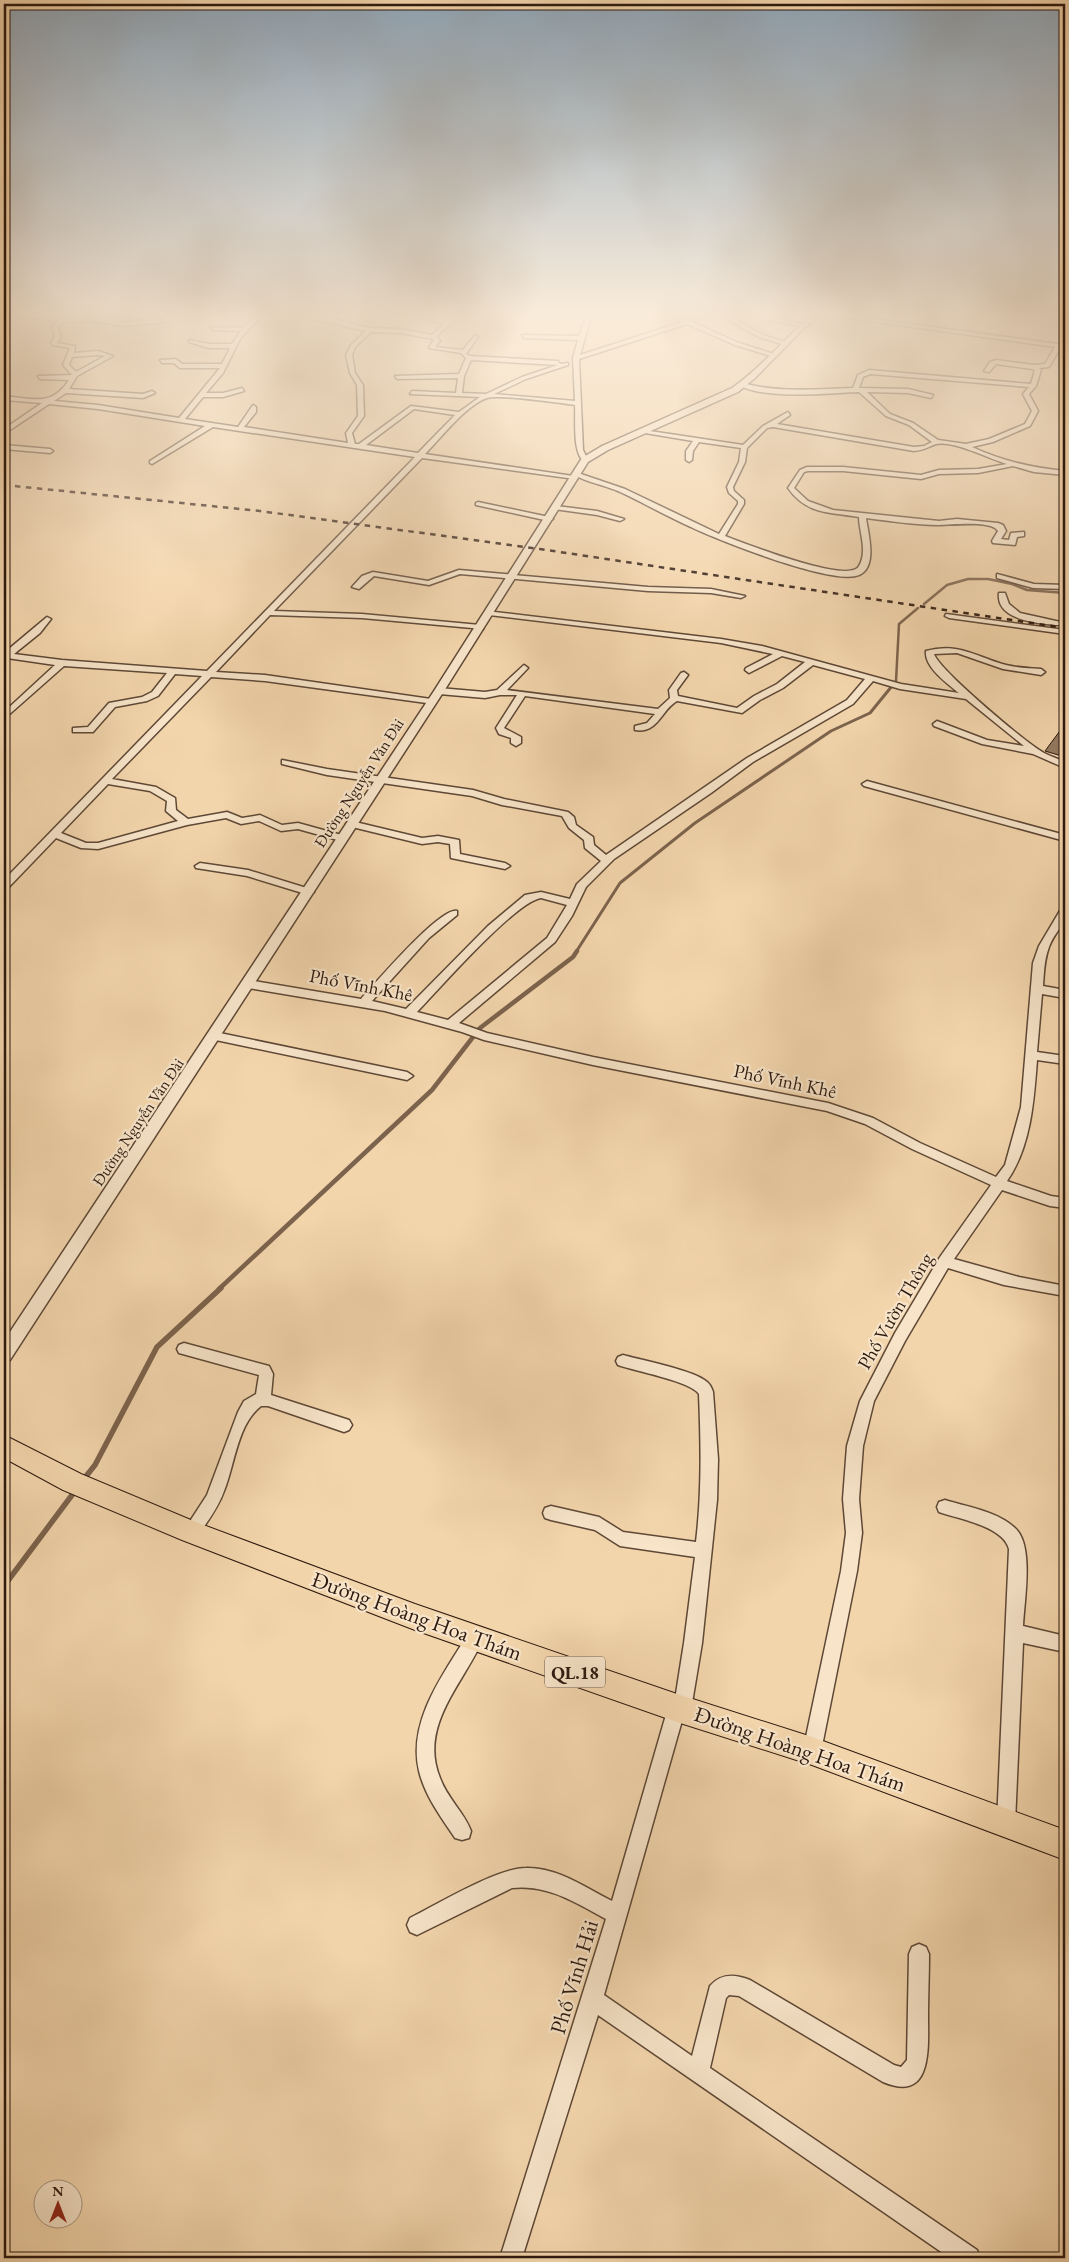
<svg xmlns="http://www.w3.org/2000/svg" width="1069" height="2262" viewBox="0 0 1069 2262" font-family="'EB Garamond',serif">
<rect width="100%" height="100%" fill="#f3d5ac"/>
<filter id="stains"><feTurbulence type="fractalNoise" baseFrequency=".004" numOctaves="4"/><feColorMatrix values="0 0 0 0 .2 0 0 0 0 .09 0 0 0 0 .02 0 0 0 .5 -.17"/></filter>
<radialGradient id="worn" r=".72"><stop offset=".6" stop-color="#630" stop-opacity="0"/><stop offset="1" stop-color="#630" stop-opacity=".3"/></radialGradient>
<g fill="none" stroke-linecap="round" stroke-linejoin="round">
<path stroke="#7c634d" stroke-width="2.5" d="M924,604l23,-19 21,-6h20l24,5 15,6 38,3
M891,687l5,-6 3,-57 19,-16"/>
<path stroke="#7c634d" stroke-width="3" d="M576,952l44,-69 75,-60 136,-92 39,-18 22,-27"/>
<path stroke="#7c634d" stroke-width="4.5" d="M219,1289l213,-199 48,-62 93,-71 4,-6"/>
<path stroke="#7c634d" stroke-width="5.5" d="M83,1480l12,-15 62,-118 64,-59
M4,1586l71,-95"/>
</g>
<path fill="#947b61" stroke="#2d190f" d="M1065,724v33l-20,-6z"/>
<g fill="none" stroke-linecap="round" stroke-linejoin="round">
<g stroke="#5e4836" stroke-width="3">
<path id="minor" d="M22,314l39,4 33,-1 28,5 42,-3 5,-5h6l-10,8 -43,4 -28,-5 -31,1 -5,6 3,9 -4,6 18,3 -1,7 24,-2 15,5 -36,20 -8,13 74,5 9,-3 3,2 -12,5 -77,-5 -12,8 44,4 81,13 41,-50h-40l-6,-5h-12l-2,-3 16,-1 6,5h40l8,-16h-21l-20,-6v-2l20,4h23l9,-13 -28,-1 -2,-3 33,1 14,-14h5l-23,25 -17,34 -17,20h17l19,-5 2,3 -21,6h-20l-18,22 53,8 15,-22 3,2v5l-12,15 104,16 -2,-10 12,-17 -1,-31 -7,-12 -4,-18 5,-10 15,-14 -76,-17 34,3 46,11 30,1 32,6 13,-12 -15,-2v-2l18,1 13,-6h7l-17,9 -14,13 3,5 -5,6 28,3 12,-15 3,2 -12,17 4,2 88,5 2,3 8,-1v2l-42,14 -32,15 81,7 -2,-43 5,-18 -54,-2 -2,-3 57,1 8,-22h5l-12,41 102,-33 -15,-8h7l13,6 18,-6h9l-22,8 47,21 38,12 -3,2 -39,-12 -48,-21 -108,35 4,91 5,10 -3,2c-13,-7 -9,-43 -10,-57 -16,-2 -76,-11 -88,-7 -21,7 -46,40 -62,56l148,22 3,2 -1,1 -153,-21 -148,153 88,3 118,11h3v4l-121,-11 -92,-3 -54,57 49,3 166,24 4,3 -1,2 -169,-23 -54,-4 -99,102 44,8 19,11 1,12 12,9 39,-7 15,6 18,-3 22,10 16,-2 47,13v4l-4,1 -43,-12 -17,2 -22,-10 -18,3 -15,-6 -39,7 -89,24 -17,-1 -25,-10 -48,50 -4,1v-9l198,-204 -27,-2 -17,22 -11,5 -32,6 -22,25h-20v-4l15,-1 21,-24 33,-6 10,-5 15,-19 -103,-7 -60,53v-7l51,-47 -48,-7 -3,-1v-4l43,-36 4,2 -11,14 -26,21 48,6 145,11 208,-214 -202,-30 -61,37 -2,-1v-2l55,-35 -107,-17 -49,-5 -45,30v-5l38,-26 -38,-3v-4c28,2 47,12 65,-16l-29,-1 -2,-3 34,-1 -9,-10 7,-17 -17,-3 -2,-3 4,-5 -3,-9 5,-7 -43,-5zM371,332l29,1 34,6 -5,9 32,5 5,5 -7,16 -64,2 2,3 61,-1 -2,15 -44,-2 -2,3 70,3 -21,15 -48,-6 -52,38h-4l-3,-11 12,-17 -1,-31 -8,-12 -3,-18 3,-8zM98,355l7,1 -29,16 -7,-7 3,-8zM471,360l87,5 -36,12 -36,17 -24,-1 2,-17zM414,409l41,6 -37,38 -52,-8zM108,784l42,7 17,10 -1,10 12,10 -80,22h-12l-25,-10z
M718,314h7l38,21 25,8 -3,2 -26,-8z
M737,314h14l57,11 -3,2z
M819,314h17l229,31v4l-5,-1 -11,19 -10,1 2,2 -5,16 -7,8 9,17 -8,15 -37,16 -21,5c30,14 60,21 93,24v4l-31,-3 -21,-6 -35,7 -39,1 -18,5 -78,-8h-35l-4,1 -10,16 14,13 25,9 106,11 18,-2 41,4 5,2 3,6 -5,8 8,1 2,-7 13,-1v4l-7,1 -2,8 -22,-2 -1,-2 6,-10c-7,-11 -47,-6 -59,-6 -24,0 -49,-4 -73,-7 2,15 12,49 -7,57 -24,11 -139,-34 -166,-47 -25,-11 -49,-25 -75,-37 -14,-6 -33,-9 -45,-17l5,-1 47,16 94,45 19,-30v-3l-9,-8 -2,-6 12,-25 2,-14 -42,-6 -6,9 -1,9 -3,2 -3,-2v-9l7,-10 -48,-8 -2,-3 100,15 20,-19 25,-14 2,3 -13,9 137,23 10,-1 8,-4 -23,-17 -23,-9 -27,-24c-30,1 -95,8 -120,-7l3,-2c37,10 74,6 111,5l5,-13 11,-5 162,14 4,-14 -3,-1 -36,-5 -7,8 -5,-1 6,-9 6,-2 38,5 11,-1 10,-17zM870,374l159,13 -6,7 9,17 -7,13 -36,15 -23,5 -28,-4 -25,-17 -23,-9 -23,-22 41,1 23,5 2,-3 -25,-6 -49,-1 4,-11zM773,427l141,24c10,-1 14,-4 22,-7 17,-4 54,15 71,20l-29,5 -39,1 -18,5 -78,-8h-36l-7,3 -12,18c19,27 42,24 71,29 0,15 9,34 0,49 -10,19 -115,-23 -134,-30l19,-32v-4l-10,-9 -1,-4 12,-25 2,-14 20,-20z
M4,445l46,4 3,2 -3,2 -46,-4z
M478,502l71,15 4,2 -4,2 -73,-16v-2z
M556,506l41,5 27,8 -4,2 -23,-6 -43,-6 -2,-1z
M459,570l189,17 63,2 34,7 -4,2 -30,-5 -63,-2 -188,-17 -31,11 -55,-9 -15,13 -7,-2 10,-11 11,-4 55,9z
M997,574l37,10 31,1v4l-32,-1 -36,-10z
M999,593h6l4,11 11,9 45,10c-5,4 -12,1 -19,1 -17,-2 -50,-7 -47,-31z
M486,611l235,28 41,7 139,38 58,9c-11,-9 -35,-26 -33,-42 33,-9 50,6 80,14 11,3 23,3 35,4l4,3 -4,3 -38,-6 -46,-16 -23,1c5,16 92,89 110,99 6,3 14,6 21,9v6l-32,-14 -51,-10 -48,-18 -1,-2 4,-3 50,19 37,6 -58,-47 -66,-10 -27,-8 -20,23 -100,58 -42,31 -97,66 -28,28 -14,29 -17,26 -96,81 28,10 106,24 235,46 45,15 47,25 76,34 9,-12 16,-58 12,-144 6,-17 22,-37 4,-1c0,19 -10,23 -16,39 -5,13 -5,26 -6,39l22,4v8l-23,-4 -5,58 28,4v8l-28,-4c-3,40 -6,87 -30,121l44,15 14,2v10l-15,-2 -48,-16 -48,69 65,18 46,9v10l-61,-11 -56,-17 -43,73 -31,60 -11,45 -4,53 3,34 -5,38 -36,180 -3,6 -6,3 -6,-3 -3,-6 38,-180 5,-38 -3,-34 4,-53 13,-45 35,-68 45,-76 51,-72 -79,-36 -47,-25 -38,-13 -234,-46 -109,-25 -22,-8 -77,-21 -137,-23 -6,-4 6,-4 113,19c14,-15 79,-92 96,-88v4l-28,23 -57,63 34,8 82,-83 37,-31 16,-3 29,7 7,-15 24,-23 -16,-13 -1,-8 -15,-12 -7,-12 -60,-11 -30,-9 -145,-21 -45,-11v-4l45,9 146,21 31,9 64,13 6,5 2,8 17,12 1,8 12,10 141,-97 100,-58 18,-21 -52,-14 -30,23 -23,12 -18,13 -65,-12c-16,9 -19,33 -42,29v-4l12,-3 8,-9 -130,-18 -21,32 17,9v6l-5,3 -5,-3v-5l-12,-4 -3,-6 21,-33h-17l-15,3 -46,-4 -4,-3 4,-3 46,4 12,-2 27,-25 4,3 -21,22 151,19 12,-11 -1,-8 12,-17 3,-1 4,3 -11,15 1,6 59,12 17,-12 23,-12 28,-22 -23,-6 -33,17 -4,-3 1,-2 27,-14 -52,-11 -232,-28h-3zM541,898l26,7 -20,33 -99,82 -31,-8c22,-23 98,-110 124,-114z
M946,614l119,16v4l-116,-16 -4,-2z
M867,781l198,54v6l-201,-55 -2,-2z
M351,821l71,17 16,-2 21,4 1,14 45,9 5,3 -5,3 -54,-11 -1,-14 -12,-2 -16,2 -74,-18 -2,-2z
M200,863l48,7 65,20 1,2 -5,3 -62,-19 -51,-8 -1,-2z
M215,1032l192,40 6,4 -6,4 -196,-41 -2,-3 2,-3z
M184,1343l85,23 4,8 -2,21 78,25 3,5 -3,5 -5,2 -76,-26h-7c-24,19 -26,58 -37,85 -6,17 -17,31 -27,46l-6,2 -6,-2 -2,-5 24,-37 31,-83 6,-11 12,-7 3,-19 -80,-22 -2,-4 2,-4z
M623,1355c18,5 73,16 84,27 3,2 5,7 6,10l5,67 -1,41 -15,143 -11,66 -3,6 -5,2 -79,278 88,61 18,-70c11,-13 25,-12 40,-6l144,85 7,2 6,-7 2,-106 3,-7 7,-3 7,3 3,7c0,21 -1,41 -1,62 0,32 5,87 -45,66l-144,-86 -10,-1 -3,3 -16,70 267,182 3,8h-30l-352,-243 -76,243h-22l106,-339c-30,-16 -58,-35 -94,-31l-95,47 -7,-3 -3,-7 3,-7c28,-14 87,-50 116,-50 31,-1 60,20 86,33l56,-193 3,-6 4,-2 9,-57 11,-86 -75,-11 -25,-16 -44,-10 -6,-2 -2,-5 2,-5 6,-2 48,11 24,15 73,10c6,-50 5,-98 3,-148 -9,-13 -64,-23 -81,-29l-2,-4 2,-4z
M945,1500c22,7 53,11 71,29 18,18 8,73 7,97l42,10v16l-42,-9 -8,180 -2,7 -7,2 -7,-2 -2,-7 12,-274c-6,-23 -50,-30 -70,-37l-2,-5 2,-5z
M476,1629l6,2 2,6c-19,45 -66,88 -44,141 7,20 24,34 31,53l-2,7 -7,2 -7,-2c-14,-21 -30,-42 -36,-67 -12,-51 26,-99 51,-140z"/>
</g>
<g stroke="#5e4836" stroke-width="3">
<path id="tertiary" d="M814,314h8l-18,14 -49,50 -17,14 -130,58 -20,12 -144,229 -434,669 -6,2v-21l430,-650 148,-233 20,-12 130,-58c31,-21 53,-51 82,-74z"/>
</g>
<g stroke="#2d190f" stroke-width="2">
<path id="primary" d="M4,1435l77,39 117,49 217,81 262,90 135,43 253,93v30l-253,-95 -135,-43 -262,-92 -233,-90 -119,-50 -59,-32z"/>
</g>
<use href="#minor" fill="#f7e4c9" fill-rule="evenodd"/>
<use href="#tertiary" fill="#f7e4c9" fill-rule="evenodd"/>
<use href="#primary" fill="#f3d5ac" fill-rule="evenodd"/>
<path stroke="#2d190f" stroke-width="2.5" stroke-dasharray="5.5 5.5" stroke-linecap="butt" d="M4,485l256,26 280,38 525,79"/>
</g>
<linearGradient id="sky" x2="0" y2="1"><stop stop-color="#91a8bb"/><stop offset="0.5" stop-color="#faecda"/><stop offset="1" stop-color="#faecda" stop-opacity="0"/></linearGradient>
<rect width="1069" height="631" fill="url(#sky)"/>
<g text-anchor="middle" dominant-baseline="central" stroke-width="4.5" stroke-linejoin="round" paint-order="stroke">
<g font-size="16" fill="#2d190f" stroke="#f7e4c9">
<text transform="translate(359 783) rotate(-57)">Đường Nguyễn Văn Đài</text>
<text transform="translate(138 1122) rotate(-56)">Đường Nguyễn Văn Đài</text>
</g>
<rect fill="#f7e4c9" stroke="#6a5647" stroke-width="1" x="545" y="1656.5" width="60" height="31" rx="4"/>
<g font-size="18" font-weight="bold" fill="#2d190f">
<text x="575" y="1672">QL.18</text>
</g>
<g font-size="19" fill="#2d190f" stroke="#f7e4c9">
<text transform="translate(361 985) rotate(11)">Phố Vĩnh Khê</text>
<text transform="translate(785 1081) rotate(12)">Phố Vĩnh Khê</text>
<text transform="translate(895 1311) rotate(-60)">Phố Vườn Thông</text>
</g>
<g font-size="22" fill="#2d190f" stroke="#f7e4c9">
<text transform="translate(417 1616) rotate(20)">Đường Hoàng Hoa Thám</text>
<text transform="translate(800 1749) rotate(19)">Đường Hoàng Hoa Thám</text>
<text transform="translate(574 1977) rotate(-73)">Phố Vĩnh Hải</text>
</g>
</g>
<rect width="1069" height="2262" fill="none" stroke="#f3d5ac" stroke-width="20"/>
<rect x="5" y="5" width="1059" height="2252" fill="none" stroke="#2d190f" stroke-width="2.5"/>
<rect x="10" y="10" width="1049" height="2242" fill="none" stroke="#2d190f"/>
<g transform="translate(58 2204)"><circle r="24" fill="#f7e4c9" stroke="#a6937f"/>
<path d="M0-4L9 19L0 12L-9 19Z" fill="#8f2418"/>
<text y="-8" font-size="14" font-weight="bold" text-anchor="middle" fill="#2d190f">N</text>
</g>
<rect width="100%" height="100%" filter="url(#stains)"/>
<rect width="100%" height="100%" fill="url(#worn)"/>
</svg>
